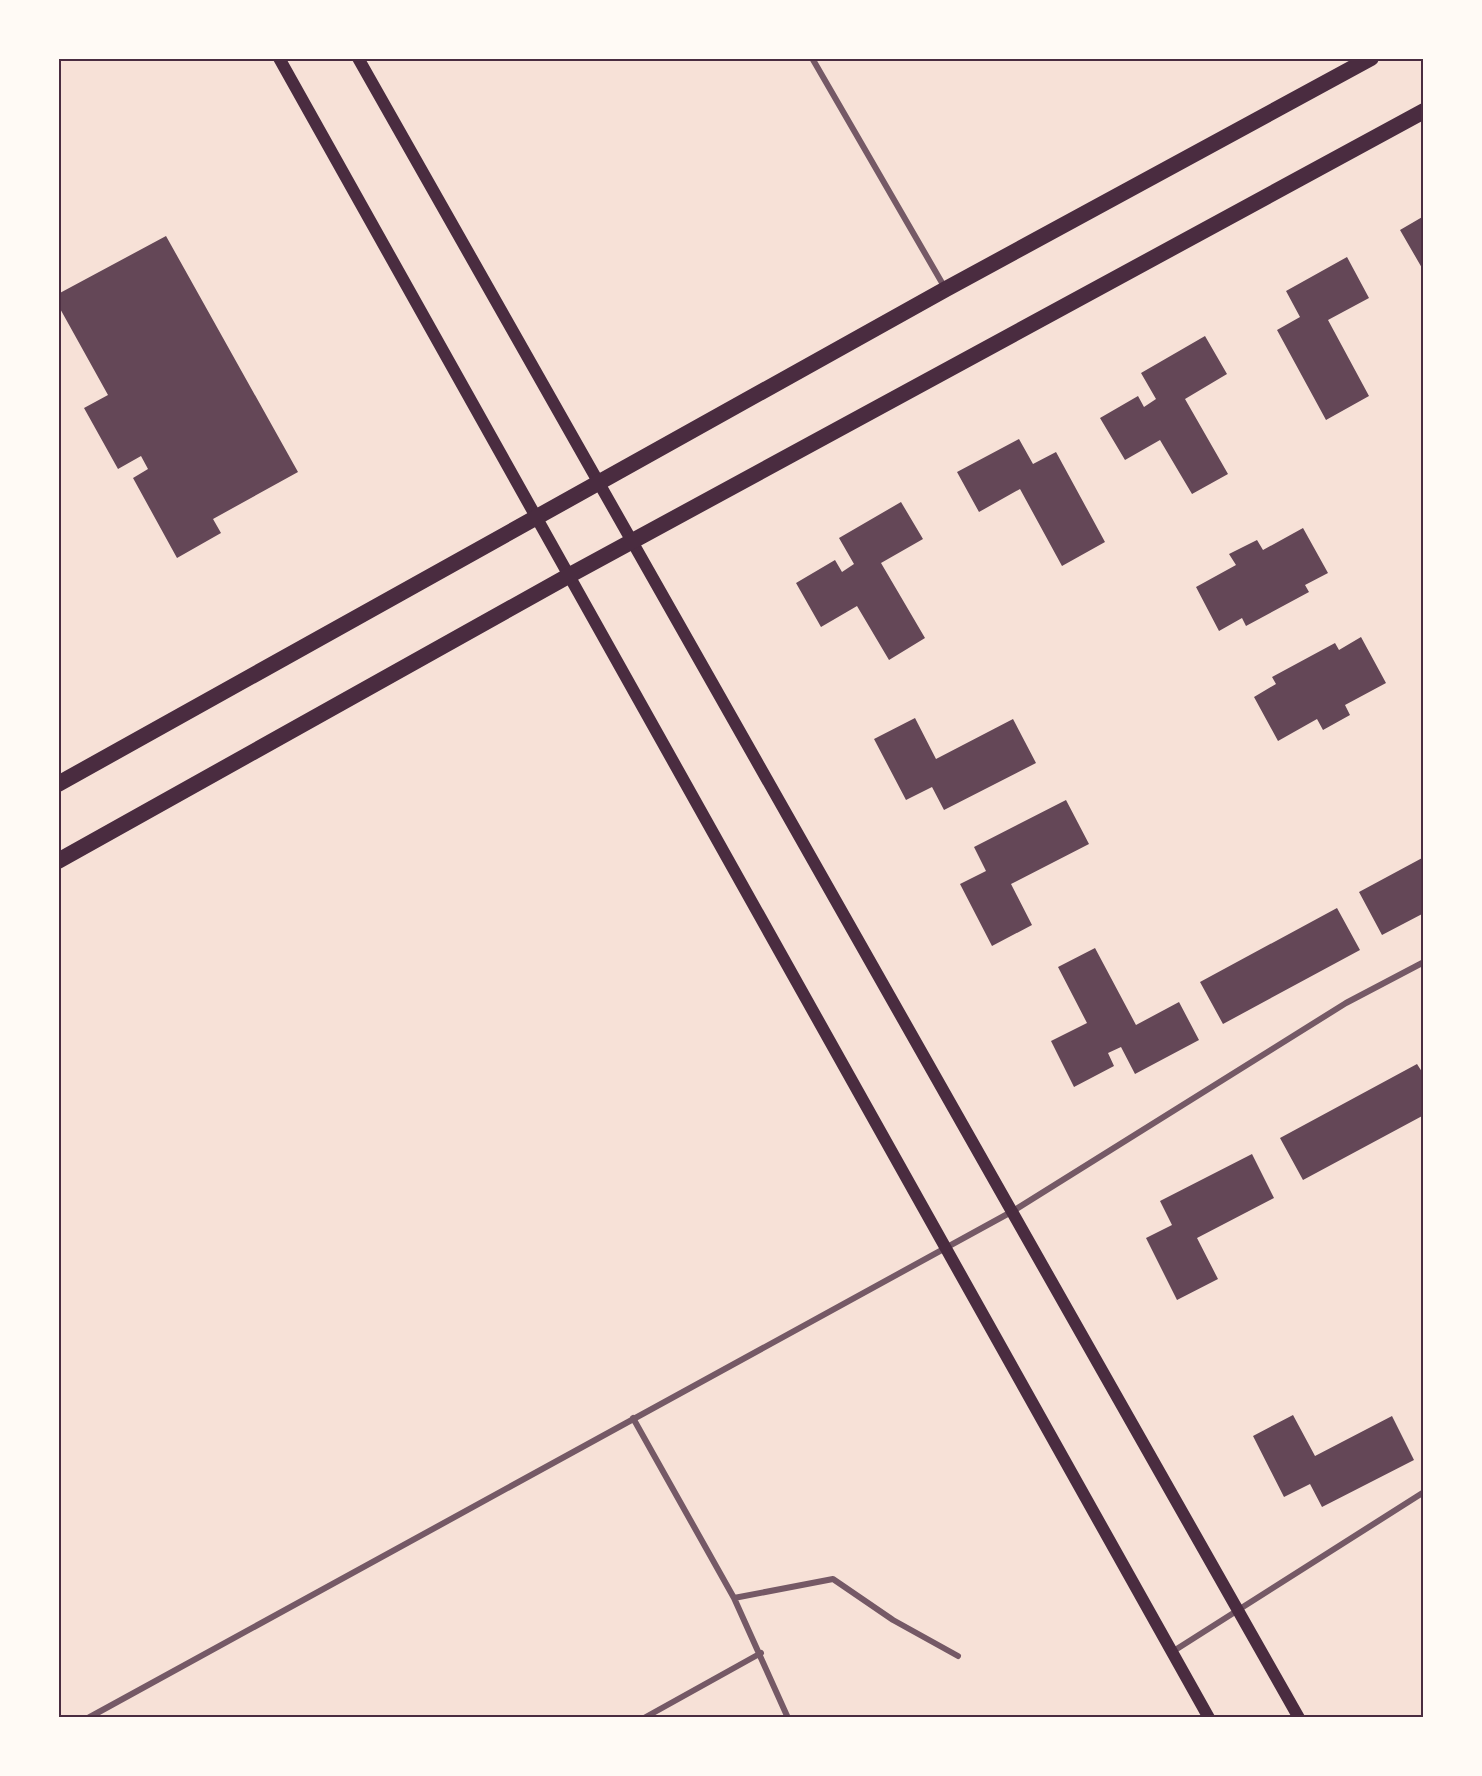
<svg xmlns="http://www.w3.org/2000/svg" width="1482" height="1776" viewBox="0 0 1482 1776" font-family="Lato,sans-serif">
<rect width="100%" height="100%" fill="#f7e1d7"/>
<path fill="#644757" d="M1424,216v51l-2,1 -22,-38z
M166,236l132,236 -85,47 8,14 -44,25 -44,-80 15,-9 -7,-13 -23,13 -34,-61 24,-13 -50,-90v-11z
M1347,257l22,41 -41,22 41,76 -43,24 -49,-90 23,-13 -14,-26z
M1205,336l22,38 -42,25 43,75 -36,20 -32,-54 -35,20 -25,-42 38,-22 6,11 12,-8 -15,-26z
M1019,439l14,25 23,-12 49,90 -43,24 -42,-77 -41,23 -22,-40z
M901,502l22,37 -42,24 44,75 -36,22 -32,-54 -36,21 -25,-44 39,-23 7,12 12,-8 -15,-26z
M1303,528l25,45 -23,12 4,7 -63,34 -4,-8 -23,13 -23,-44 40,-22 -7,-11 28,-14 6,10z
M1361,637l25,46 -41,22 5,10 -27,15 -6,-11 -39,22 -24,-44 22,-13 -4,-7 63,-34 4,7z
M915,718l21,41 77,-40 23,44 -92,47 -12,-23 -26,13 -32,-61z
M1066,800l23,44 -78,40 21,41 -40,21 -32,-62 26,-13 -12,-24z
M1424,857v56l-42,22 -23,-43z
M1337,908l23,42 -137,74 -23,-42z
M1095,948l41,77 43,-23 20,38 -64,34 -14,-27 -13,6 6,13 -40,21 -23,-46 36,-18 -29,-56z
M1417,1064l7,11v40l-121,65 -23,-42z
M1252,1154l22,44 -77,40 21,41 -41,21 -31,-62 26,-13 -12,-24z
M1293,1415l22,41 77,-40 22,44 -92,47 -12,-23 -26,13 -31,-61z"/>
<g fill="none" stroke-linecap="round" stroke-linejoin="round">
<path stroke="#755966" stroke-width="6" d="M812,58l133,230
M633,1418l101,180 54,120
M734,1598l99,-19 60,41 65,36
M1172,1652l252,-160
M88,1718l925,-507 333,-208 78,-41
M644,1718l117,-65"/>
<path stroke="#4a2c40" stroke-width="12" d="M279,58l930,1660
M358,58l941,1660"/>
<path stroke="#4a2c40" stroke-width="16" d="M58,784l888,-495 425,-231
M58,861l512,-286 854,-464"/>
</g>
<rect width="1482" height="1776" fill="none" stroke="#fffaf5" stroke-width="120"/>
<rect x="60" y="60" width="1362" height="1656" fill="none" stroke="#4a2c40" stroke-width="2"/>
</svg>
